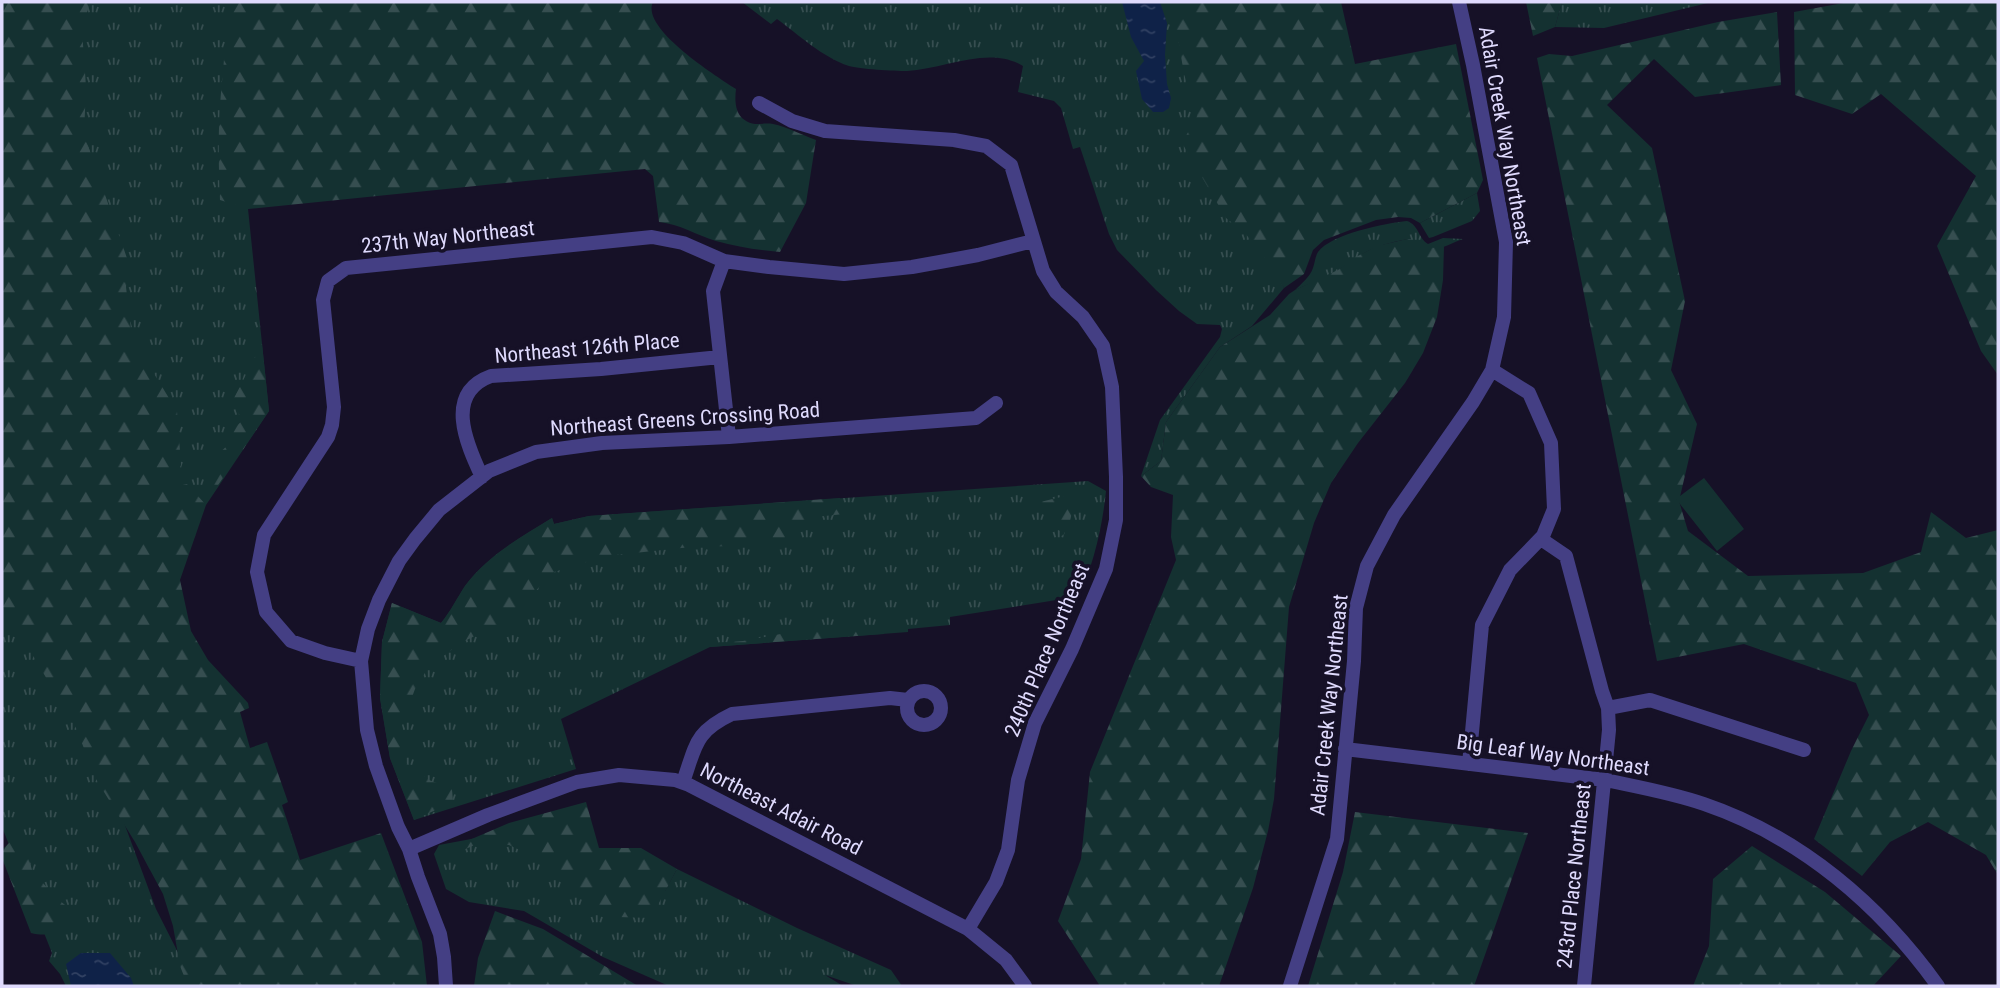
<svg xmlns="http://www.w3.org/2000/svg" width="2000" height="988" viewBox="0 0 2000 988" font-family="'Roboto Condensed',sans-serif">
<defs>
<pattern id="grass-tufts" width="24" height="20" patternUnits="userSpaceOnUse" patternTransform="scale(1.75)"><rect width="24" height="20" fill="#143131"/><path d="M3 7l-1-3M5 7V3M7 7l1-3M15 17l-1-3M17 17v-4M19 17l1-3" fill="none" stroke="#364e50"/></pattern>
<pattern id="forest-firs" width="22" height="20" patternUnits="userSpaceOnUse" patternTransform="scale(1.75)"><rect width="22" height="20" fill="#143131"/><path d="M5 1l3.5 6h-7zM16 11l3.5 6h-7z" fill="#364e50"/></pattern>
<pattern id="water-ripples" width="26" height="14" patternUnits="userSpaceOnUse" patternTransform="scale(1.75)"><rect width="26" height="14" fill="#0f2248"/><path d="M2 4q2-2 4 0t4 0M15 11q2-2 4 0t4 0" fill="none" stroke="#324263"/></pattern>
</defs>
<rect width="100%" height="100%" fill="#161127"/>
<path fill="url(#grass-tufts)" d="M56,2h224l-2,2 -30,205 21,202 -63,94 -64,18z
M742,2h430l90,241 22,45 -32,38 -32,21 -54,75 -5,39 -20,15 19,-56 60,-83 2,-8 -2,-4 -23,-1 -18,-13 -23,-21 -39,-40 -8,-16 -29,-87 -7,2 -12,-41 -7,-7 -36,-9 5,-26c-34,-21 -79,3 -116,5 -12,0 -48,-2 -58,-5 -27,-9 -50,-31 -72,-47l-6,5z
M1562,2h150l-108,26 -49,-1z
M1477,193l3,18 -8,10 -39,16 -4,1 -9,-15z
M1407,221c12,4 11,17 21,23l15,-6 20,1c-9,3 -21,10 -31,10 -12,0 -14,-12 -29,-9 -30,6 -39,12 -63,29 -13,9 -30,14 -45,21 7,-7 15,-13 18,-22 2,-5 2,-11 5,-16 13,-18 68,-29 89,-31z
M1088,481l18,10c-4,39 -13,75 -29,110l-8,-3 -119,19v8l-42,4v3l-198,15 -149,72 15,50 -162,51 -24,-62 -10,-60 2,-56 10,-39 49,20c10,-12 16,-25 24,-37 22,-30 56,-49 87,-68l2,6 35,-8z
M2,587l101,179 53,143 39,77h-129l-6,-12 -11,-13 3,-8 -50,-126z
M525,829l140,62 12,-22 120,59 94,42 11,16h-45l-32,-11 18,11h-174l-66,-29 -79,-46 -55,-9 -23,-13 -12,-35 5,-9z"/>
<path fill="url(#forest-firs)" d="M2,2h88l-8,28 4,57 -2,47 45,130 -3,23 6,51 45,73 4,54 -11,23 17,-4 19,21 -26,75 11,51 17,29 40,43 1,5 -9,4 10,36 17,-6 21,60 -6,3 18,55 81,-27 41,109 5,44h-239l-8,-20 -7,-40 -10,-32 -28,-52 -39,-63 -20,-51 -44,-74 -17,-40 -13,-8z
M235,2h418c-13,26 63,74 83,87 -2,16 0,32 19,35 6,0 12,-1 18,0 14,3 29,11 43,16l-10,63 -26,49c-22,-2 -43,-5 -64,-11 -20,-6 -36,-17 -57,-19l-6,-46 -8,-7 -397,40 -28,-9c-2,-45 -2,-83 3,-128 2,-23 3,-48 12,-70z
M1172,2h169l14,62 101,-20 27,136 -6,13 -57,30 -9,-5 -13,-1 -22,3 -52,20 -11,10 -9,24 -20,14 -14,-23 -25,-32 -19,-15 -44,-75 15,-27 -13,-42z
M1526,2h36l-7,25 -22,9z
M1849,2h149v373l-17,-24 -44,-105 39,-70 -95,-82 -29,20 -57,-19 -1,-83z
M1777,12l4,73 -86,12 -41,-38 -47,46 45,43 33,153 -14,69 26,54 -18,77 9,30 60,45 115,-3 58,-21 10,-40 35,26 32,-8v345l-12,-20 -58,-33 -38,20 -28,34 -48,-37 37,-88 18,-36 -13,-32 -112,-39 -87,17 -120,-603 12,-4 23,2 146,-34z
M1407,239c18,1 14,13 37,7l-1,34 -6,37 -14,36 -18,30 -47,60 -27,40 -17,40 -25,84 -15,192 -6,32 -15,57 -34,98h-119l-42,-65 23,-62 9,-87 86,-212 -5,-23 2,-42 -22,-8 -10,-11 20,-15 5,-39 54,-75 50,-32 19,-21 6,-4 43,-20 16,-12 23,-12z
M262,344l7,67 -53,77 -7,-8 -1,-17 19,-17 -3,-9 18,-16 -9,-21z
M1065,496l9,8 -4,17 -7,15 -7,-11 -24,-21z
M840,498l4,16 -29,3 -17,9 -1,14 -63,6 -43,1 -85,9 -52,16 -46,47 -49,25 -31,24 -13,21 -13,35 4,39 23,17 23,9 1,13 -39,18 -24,-62 -10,-60 2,-56 10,-39 49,20c10,-12 16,-25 24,-37 22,-30 56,-49 87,-68l2,6 35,-8z
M884,625v9l-174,13 -3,-3 36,-3 64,-12h32z
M586,802l13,46h42l36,21 -26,49 -33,-1 -37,-24 -21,-24 -51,-24 -32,-1 -32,14 -6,-5 70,-30z
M1355,812l173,21 -54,153h-166l35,-114z
M10,842l18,14 4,14 22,26 27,22c-16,12 -29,20 -50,15l-29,-75v-8z
M1752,846l73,46 76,64 -28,30h-180l16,-40 4,-67z
M495,911l48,18 95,57h-164l4,-28z"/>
<path fill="#143131" d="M1704,478l40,51 -27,22 -41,-52z"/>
<path fill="url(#water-ripples)" d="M1122,2h38l7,21 -2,32 2,29 4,14 -2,10 -6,4h-10l-11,-13 -6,-28 8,-10 -13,-24z
M81,953h29l21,25 3,8h-63l-5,-22z"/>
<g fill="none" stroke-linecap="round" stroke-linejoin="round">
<path stroke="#443f84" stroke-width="14" d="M759,103l33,18 33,10 129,9 32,6 25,19 32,106 13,21 27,25 20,29 9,41 4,90v43l-10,49 -34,80 -37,74 -17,57 -10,70 -12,32 -28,47
M724,261l-11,30 16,146
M482,477c-16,-34 -38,-84 9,-101l110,-7 119,-12
M1541,539l25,17 36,135 6,17 1,22 -25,256
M361,661l-36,-8 -34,-12 -25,-29 -9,-40 7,-37 64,-98 4,-12 2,-18 -11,-107 5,-19 18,-13 306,-31 31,6 41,18 45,6 75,7 68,-7 66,-12 55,-14
M907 708a17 17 0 1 1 34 0a17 17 0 1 1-34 0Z
M1608,708l42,-8 154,50
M1345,749l260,31c33,7 67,13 99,24 97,33 176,101 234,182
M1469,764l13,-139 28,-55 33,-34 11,-27 -3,-66 -22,-50 -37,-23
M683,782c13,-36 11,-50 49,-68l158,-16 18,2
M409,849l79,-34 89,-33 42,-7 56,5 14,5 279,144 38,31 19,26
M446,986l-2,-29 -4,-23 -22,-57 -9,-28 -11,-22 -22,-61 -9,-36 -6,-69 7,-32 11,-29 20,-39 16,-22 24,-29 50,-39 47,-19 66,-9 127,-6 247,-19 20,-15
M1290,986l47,-147 17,-178 2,-53 11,-42 27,-51 79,-113 19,-32 12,-53 2,-75 -33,-177 -14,-63"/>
</g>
<g text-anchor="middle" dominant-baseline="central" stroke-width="7" stroke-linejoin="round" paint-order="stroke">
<g font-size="21" fill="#dfdafd" stroke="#161127">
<text transform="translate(1505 136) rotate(80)">Adair Creek Way Northeast</text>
<text transform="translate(448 237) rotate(-6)">237th Way Northeast</text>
<text transform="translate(587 348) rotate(-5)">Northeast 126th Place</text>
<text transform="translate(685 419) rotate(-4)">Northeast Greens Crossing Road</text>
<text transform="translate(1047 650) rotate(-67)">240th Place Northeast</text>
<text transform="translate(1329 705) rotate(-84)">Adair Creek Way Northeast</text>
<text transform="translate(1553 755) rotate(8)">Big Leaf Way Northeast</text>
<text transform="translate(781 809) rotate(27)">Northeast Adair Road</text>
<text transform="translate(1574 876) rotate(-84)">243rd Place Northeast</text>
</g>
</g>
<rect width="2000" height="988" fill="none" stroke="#dfdafd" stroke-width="7"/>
</svg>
